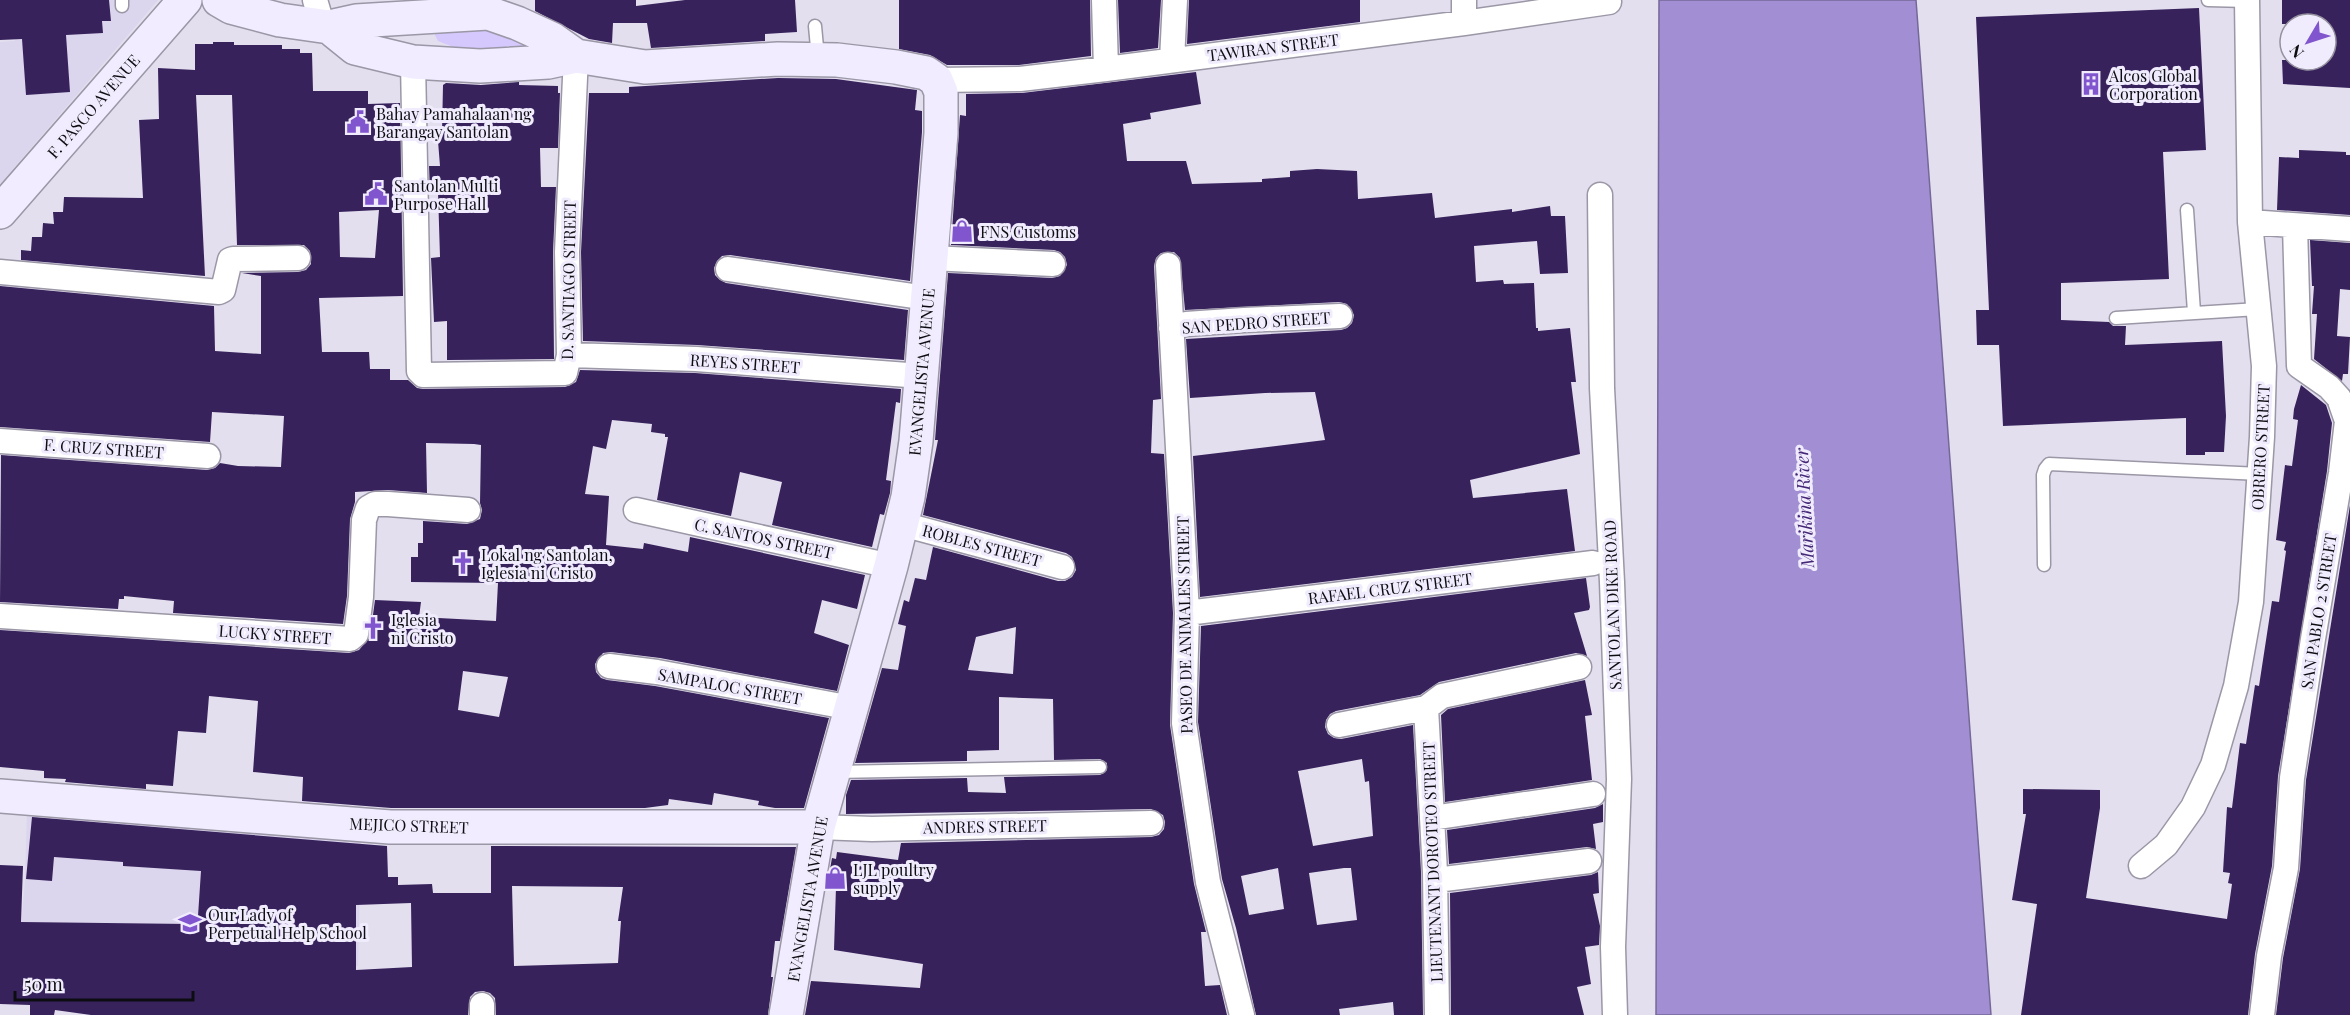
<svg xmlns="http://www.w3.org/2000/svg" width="2350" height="1015" viewBox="0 0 2350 1015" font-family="'Playfair Display',serif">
<rect width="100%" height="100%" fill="#e3dfef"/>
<path fill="#dbd5ed" d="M12,0h146l-158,184v-142l15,-1z
M27,810l334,25 -3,131 -340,-2 7,-83z"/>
<path fill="#d5c8fc" d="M476,27l56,10 -1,18 -75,-7 -18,-7 -3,-6 4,-7z"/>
<path fill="#a28fd3" stroke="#756899" stroke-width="1.5" d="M1659,0h257l75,1015h-335z"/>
<path fill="#37225c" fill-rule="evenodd" d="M0,0h109l2,21h-9l1,12 -37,2 4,57 -44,3 -4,-56 -22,1z
M535,0h101v6l49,-6h110l2,32 -32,2v7l-114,7 -4,-25h-34l-1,20 -23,-4 -54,-28z
M899,0h191l1,56 -72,9h-72l-17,-10 -31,-6z
M1118,0h43l-3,48 -38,5z
M1189,0h171v22l-173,22z
M2282,0h68v88l-67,-4 -1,-24h44v-36h-44z
M2199,8l7,142 -43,2 6,127 -108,4v37l48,2 4,4h13l-1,19 97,-4 4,75 -2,36h-19v3h-19v-37l-183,8 -4,-81h-22l-1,-35h13l-13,-293z
M213,42h21v3h48v4h18v4h12l1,38h55v13l32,-1 3,193 -84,2 3,54h47l1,17h20v11h18l9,8 6,1 142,-2 11,-5 4,-12 115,3 206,16 -1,14 -4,-1 -10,78 5,1 -1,12 -6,22 -4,-1 -8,33 -100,-22 10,-43 -42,-10 -9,44 -74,-16 11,-63h-3v-3l-14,-2 1,-8 -40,-4 -6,29 -13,-3 -8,48 24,2 -3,49 37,4 1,-6 44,9 2,-15 175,38 -8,34 -35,-9 -8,33 35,12 -12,46 -177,-33 -49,-6 -8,1 -8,11 1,8 5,6 6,2 48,6 174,32 -25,90h-29l-17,-3 1,-4 -45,-8 -2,12 -43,-6 -1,6 -23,3h-254l-89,-7 1,-24 -50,-5 5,-71 -49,-5 -3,37 -28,-2 -5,55 -27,-2v5l-81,-7 1,-3 -22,-1v-7l-44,-4v-137l349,23 10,-3 11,-13 5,-37 46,2 -2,15 77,4 2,-38 -87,-1v-25h7v-14h5v-22l44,3 13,-5 2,-9 -2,-7 1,-58 -7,-1 -48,-1 1,50 -39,-3 -33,2v10l-5,17 -3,77 -4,28 -170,-11 1,-12 -50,-5v3h-5l-1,10 -118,-7 1,-147 206,15 8,-2 5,-5 18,3 43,1 3,-51 -72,-4 -2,30 -210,-15v-141l214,20 1,45 46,3v-78l-19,-3 56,-1 8,-2 5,-6 -1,-13 -6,-6h-67l-5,-150h-36l9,181 -184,-16v-10l10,1 1,-14h10l1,-14 11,1 -1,-12h10l1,-15 79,1 -4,-78 20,-1 -1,-51 37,2v-26h18zM379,210l-4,48 -35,-1 -1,-45zM463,671l45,6 -9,40 -41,-7z
M1196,72l5,32 -51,9 1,6 -28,5 4,37h59l6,23 70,-2v-3l28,-2v-6l27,-2 40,2 1,28 74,-6 3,25 77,-9v3l38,-6 1,10h14l3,57 -28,1 -3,-33 -63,5 2,36 27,-2 1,4 30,-1 2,45h2v3l32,-3 6,54h-5l9,72 -110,26 3,18 94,-9 8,62 -375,46 -7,-141 132,-16 -10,-48 -50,1 -75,5 -4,-59 155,-9 6,-2 5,-5 2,-8 -7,-11 -8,-2 -154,8 -5,-52 -6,-6 -13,1 -5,5 -2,8 7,133 -8,1 -2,53 13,1 9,159 -3,112 24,159 12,48h-5l4,54 15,-1 7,30h-422l6,-34 109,7 3,-24 -89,-14 2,-63 -9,-1 5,-28 4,1 1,-7 61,8 3,-17 250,-6 8,-2 5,-6 1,-7 -2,-7 -12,-6 -305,5v-19l5,-15 116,-2 1,14 38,1 -2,-16 96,-2 7,-5v-7l-7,-4 -46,1 -1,-61 -54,-2v53l-32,1v10l-112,2 27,-95 16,2 8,-44 -8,-2 6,-24 5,2 6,-24 11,2 7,-33 125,34h7l7,-4 4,-7 -4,-13 -6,-4 -143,-38 15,-75h-3l13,-167 104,5 8,-2 7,-11 -2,-8 -5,-5 -6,-2 -103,-5 9,-130 6,1v-22l56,-1zM1016,627l-3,47 -45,-4 8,-33z
M778,78l58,1 81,11 -2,20 7,1v21l-12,149 -180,-26 -8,1 -5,5 -3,7 1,7 5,5 6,3 182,27 -4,50 -207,-15 -114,-4 -2,-89 8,-159h40v-6z
M519,82v3l39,1v7h2l-2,55h-18l1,39h15l-3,65 1,107 -107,1v-39l-13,1 -3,-64 9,-1 -2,-65 -8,1 -1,-27h11l-2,-25 4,-8 1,-48 3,-2 35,2z
M2299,150l47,2v3h4v60l-73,-5 2,-53 20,1z
M2310,240l40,3v47l-10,-1 -3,47 13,1 -2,37h-5l-1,7 -28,-22 3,-45h-5l2,-28h-2z
M2301,385l25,20 6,18 -5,48 -49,305 -6,90 -17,88 -7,61h-227l16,-111 -25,-4 14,-86h-3v-25l77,1v18l-14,90 141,21 5,-35 -4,-1 2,-10 -7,-1 4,-65 5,1 8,-65 6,1 9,-59 4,1 13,-85 7,1 7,-51 -2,-1 2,-8 -10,-2 9,-75 7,1 6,-46 -5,-1 1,-10z
M2350,505v510h-74l7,-57 17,-89 6,-89z
M1586,578l4,29 -1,3 -15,3 13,43 -11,-3 -137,29 -19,13 -84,16 -6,3 -4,6 -1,7 3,7 6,4 7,1 72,-14 8,147 2,143h-29l-1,-13 -54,7 1,6h-84l-20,-87 -14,-49 -24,-157 3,-96zM1362,759l3,23 4,-1 4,55 -60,10 -15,-75zM1278,868l6,41 -35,6 -8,-39zM1344,868h7l6,52 -40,5 -8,-52z
M1585,680l7,35 -7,1 7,64 -147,22 -4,-87 7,-6z
M1603,804v18l-10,2 3,25 -9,-2 -138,17 -2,-34 148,-22z
M32,817l355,29 1,31h10v8l34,-1 1,9h58v-47l305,1 -16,94h-5l-4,36h2l-5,38h-272l-1,-17 -5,-5 -7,-2 -8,1 -5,5 -2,18h-377l-36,-5 -1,5h-24v-10l-30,-1v-139l23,1 -2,56 168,2v-8h9l3,-45 -78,-5v-4l-69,-5 -2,24 -26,-2zM512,886l111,1 -5,34h3l-3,42 -104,3zM411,903l1,64 -56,3v-65z
M1598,872l1,21 -6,1 7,32 -1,19 -14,2 6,37 -14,3 7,28h-133l-1,-122 141,-18z"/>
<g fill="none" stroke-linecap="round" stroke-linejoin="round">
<g stroke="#9b97a6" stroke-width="15">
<path id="lane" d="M122,0v6
M2208,0l39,1
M815,26l3,32
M2187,210l7,102
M2116,318l142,-9
M2044,565l-1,-90 2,-6 4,-5 211,10
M835,772l265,-5"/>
</g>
<g stroke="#9b97a6" stroke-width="27">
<path id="street" d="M315,0l8,27
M1104,0l2,69
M1464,0v23
M1172,60l3,-60
M413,62l6,309 4,4 142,-2 4,-18 -2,-103 9,-196
M936,80l84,-1 86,-10 358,-46 145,-21
M1600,195l2,193 10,194 7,197 -6,168 2,68
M2250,222l100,7
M931,258l122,6
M1168,265l19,348 -3,110 24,159 34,133
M728,269l199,29
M0,272l219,20 4,-2 7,-30 3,-1 65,-1
M1171,328l15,-4 58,-4 96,-4
M569,355l127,4 225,17
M0,441l208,15
M636,510l255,56
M902,524l160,43
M1187,613l406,-50
M0,616l350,23 6,-5 5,-37 3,-77 4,-12 7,-4h13l80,6
M609,666l48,6 195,36
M1426,708l9,164 2,143
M1339,725l87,-17 16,-12 137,-29
M1432,818l161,-24
M818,827l54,2 279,-6
M2141,866l25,-21 27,-38 20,-42 23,-79 15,-84 11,-165 2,-71 -14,-144 -3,-222
M1436,880l153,-19
M482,1005v10
M2262,1015l7,-59 17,-88 6,-90 21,-139 28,-166 6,-52 -8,-23 -10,-11 -30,-21 -4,-140"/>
</g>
<g stroke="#9b97a6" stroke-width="36">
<path id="secondary" d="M219,0l12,7 49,13 49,7 27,-6 132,-8 29,10 35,16 24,17
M329,27l26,21 58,14 67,4 68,-4 28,-6 69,11 133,-8 59,1 59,7 30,6 10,7 5,12v41l-25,308 -8,56 -17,69 -73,261 -32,188
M0,212l185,-212
M0,796l390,31h428"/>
</g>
<use href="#lane" stroke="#fff" stroke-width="12"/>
<use href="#street" stroke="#fff" stroke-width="24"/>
<use href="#secondary" stroke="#f1ecff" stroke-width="33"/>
</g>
<defs>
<g id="building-bare" transform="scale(1.8)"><path d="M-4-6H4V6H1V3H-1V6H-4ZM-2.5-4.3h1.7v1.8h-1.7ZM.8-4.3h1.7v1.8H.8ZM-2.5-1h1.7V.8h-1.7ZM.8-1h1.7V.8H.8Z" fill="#8055ce" stroke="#f0ecfd" stroke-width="2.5" paint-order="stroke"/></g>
<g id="civic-bare" transform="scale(1.8)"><path d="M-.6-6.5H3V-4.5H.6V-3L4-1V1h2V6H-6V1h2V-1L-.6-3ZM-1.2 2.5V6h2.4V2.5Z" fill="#8055ce" stroke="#f0ecfd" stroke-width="2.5" paint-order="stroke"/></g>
<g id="shop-bare" transform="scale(1.8)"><path d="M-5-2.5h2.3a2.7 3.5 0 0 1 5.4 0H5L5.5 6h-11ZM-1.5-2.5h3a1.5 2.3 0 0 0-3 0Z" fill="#8055ce" stroke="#f0ecfd" stroke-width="2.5" paint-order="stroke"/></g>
<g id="church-bare" transform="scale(1.8)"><path d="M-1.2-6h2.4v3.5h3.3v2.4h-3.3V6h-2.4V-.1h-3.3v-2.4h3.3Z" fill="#8055ce" stroke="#f0ecfd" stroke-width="2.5" paint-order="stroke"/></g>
<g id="school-bare" transform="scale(1.8)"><path d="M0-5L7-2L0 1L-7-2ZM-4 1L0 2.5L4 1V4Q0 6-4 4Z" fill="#8055ce" stroke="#f0ecfd" stroke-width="2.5" paint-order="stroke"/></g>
</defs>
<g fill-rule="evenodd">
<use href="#building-bare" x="2091" y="84"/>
<use href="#civic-bare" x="358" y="122"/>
<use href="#civic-bare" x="376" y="194"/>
<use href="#shop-bare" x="962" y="231"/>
<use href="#church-bare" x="463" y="563"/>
<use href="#church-bare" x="373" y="628"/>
<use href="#shop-bare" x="835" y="878"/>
<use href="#school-bare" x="190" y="923"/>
</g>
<g text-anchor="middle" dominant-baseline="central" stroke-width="6" stroke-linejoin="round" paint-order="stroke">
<g font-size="16" fill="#0d0c11" stroke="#f0ecfd">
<text transform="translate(1273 47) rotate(-7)">TAWIRAN STREET</text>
<text transform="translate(93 106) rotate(-49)">F. PASCO AVENUE</text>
<text transform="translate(568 280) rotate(-89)">D. SANTIAGO STREET</text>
<text transform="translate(1256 322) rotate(-4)">SAN PEDRO STREET</text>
<text transform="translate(745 363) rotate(4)">REYES STREET</text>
<text transform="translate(921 372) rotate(-85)">EVANGELISTA AVENUE</text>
<text transform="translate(2260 447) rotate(-87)">OBRERO STREET</text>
<text transform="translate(104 448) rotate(4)">F. CRUZ STREET</text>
<text transform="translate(764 538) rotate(12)">C. SANTOS STREET</text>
<text transform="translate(982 545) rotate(15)">ROBLES STREET</text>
<text transform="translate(1390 588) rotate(-7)">RAFAEL CRUZ STREET</text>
<text transform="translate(1612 605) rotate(-92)">SANTOLAN DIKE ROAD</text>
<text transform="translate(2318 611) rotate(-81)">SAN PABLO 2 STREET</text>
<text transform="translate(1184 625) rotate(-91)">PASEO DE ANIMALES STREET</text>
<text transform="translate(275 634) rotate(4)">LUCKY STREET</text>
<text transform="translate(730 686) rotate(10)">SAMPALOC STREET</text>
<text transform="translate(409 825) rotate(2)">MEJICO STREET</text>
<text transform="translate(985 826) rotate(-1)">ANDRES STREET</text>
<text transform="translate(1432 862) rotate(-92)">LIEUTENANT DOROTEO STREET</text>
<text transform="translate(807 899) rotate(-80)">EVANGELISTA AVENUE</text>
</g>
<g font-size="16" fill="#0d0c11" stroke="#f0ecfd" text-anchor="start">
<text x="2109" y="75">Alcos Global<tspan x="2109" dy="18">Corporation</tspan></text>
<text x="376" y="113">Bahay Pamahalaan ng<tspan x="376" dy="18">Barangay Santolan</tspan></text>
<text x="394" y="185">Santolan Multi<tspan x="394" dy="18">Purpose Hall</tspan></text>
<text x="980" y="231">FNS Customs</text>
<text x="481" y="554">Lokal ng Santolan,<tspan x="481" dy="18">Iglesia ni Cristo</tspan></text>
<text x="391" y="619">Iglesia<tspan x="391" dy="18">ni Cristo</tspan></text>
<text x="853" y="869">LJL poultry<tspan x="853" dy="18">supply</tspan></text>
<text x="208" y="914">Our Lady of<tspan x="208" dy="18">Perpetual Help School</tspan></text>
</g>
<g font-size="18" font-style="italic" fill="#432575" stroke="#f0ecfd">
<text transform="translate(1804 508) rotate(-93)">Marikina River</text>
</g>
</g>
<g transform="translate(2308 42) rotate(231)"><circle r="28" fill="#f0ecfd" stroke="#95929f" stroke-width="1.5"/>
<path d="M0-4.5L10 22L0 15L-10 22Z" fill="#8055ce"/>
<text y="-9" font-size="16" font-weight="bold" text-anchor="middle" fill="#0d0c11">N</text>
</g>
<path d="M15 991v9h178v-9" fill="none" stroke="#0d0c11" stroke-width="3"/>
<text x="24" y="991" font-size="18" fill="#0d0c11" stroke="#f0ecfd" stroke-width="4.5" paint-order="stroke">50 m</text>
</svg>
